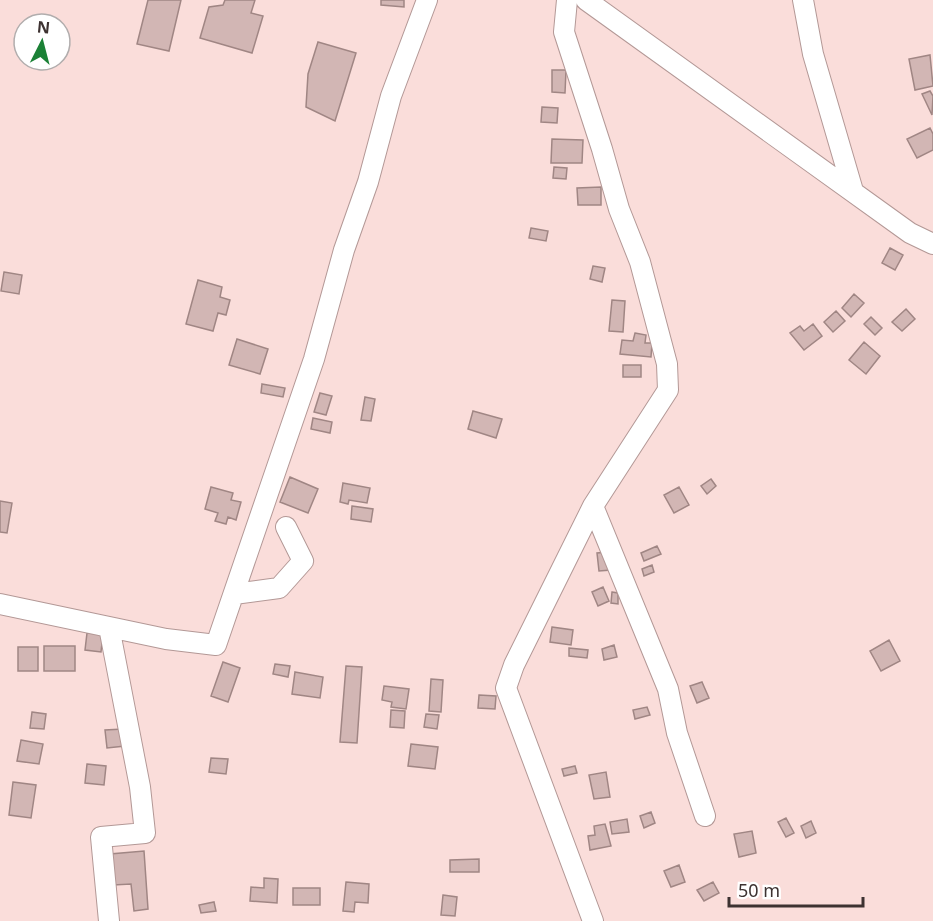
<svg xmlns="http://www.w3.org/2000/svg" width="933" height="921" viewBox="0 0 933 921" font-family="'Noto Sans',sans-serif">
<rect width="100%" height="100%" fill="#faddda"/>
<path fill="#d2b6b4" stroke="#a08684" stroke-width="1.5" d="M148,0h33l-12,51 -32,-7z
M225,0h30l-4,13 12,3 -11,37 -52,-15 9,-31 14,-2z
M381,0h23v7l-23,-2z
M318,42l38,11 -21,68 -29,-14 2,-33z
M930,55l3,31 -18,4 -6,-31z
M552,70h14l-1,23 -13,-1z
M930,91l3,5 -1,19 -10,-21z
M542,107l16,1 -1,15 -16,-1z
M930,128l3,6v16l-16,8 -10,-19z
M552,139l31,1 -1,23h-31z
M554,167l13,1 -1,11 -13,-1z
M601,187v18h-23l-1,-17z
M531,228l17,3 -2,10 -17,-3z
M890,248l13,7 -8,15 -13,-7z
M593,266l12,2 -3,14 -12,-3z
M4,272l18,3 -3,19 -18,-3z
M198,280l24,7 -2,10 10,3 -4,15 -8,-2 -5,18 -27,-7z
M854,294l10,9 -13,14 -9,-9z
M612,300l13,1 -2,31 -14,-1z
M906,309l9,10 -13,12 -10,-9z
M836,311l9,10 -12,11 -9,-10z
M871,317l11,11 -7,7 -11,-11z
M813,324l9,12 -18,14 -14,-17 10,-7 4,5z
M635,333l11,2 -1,8h7l-1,14 -31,-3 2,-14 11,1z
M237,339l31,10 -8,25 -31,-9z
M864,342l16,14 -14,18 -17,-14z
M623,365h18v12h-18z
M262,384l23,4 -2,9 -22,-4z
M320,393l12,3 -6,19 -12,-3z
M365,397l10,2 -4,22 -10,-1z
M473,411l29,8 -6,19 -28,-9z
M313,418l19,4 -2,11 -19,-4z
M290,477l28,12 -10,24 -28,-11z
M711,479l5,7 -9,8 -6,-8z
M343,483l27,5 -3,15 -18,-3 -1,4 -8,-2z
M211,487l22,6 -2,7 10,2 -5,18 -8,-3 -2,7 -11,-3 3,-8 -13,-4z
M679,487l10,18 -15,8 -10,-18z
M0,501l12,2 -5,30 -7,-1z
M352,506l21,3 -2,13 -20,-3z
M657,546l4,8 -17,7 -3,-8z
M608,552l3,18 -12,1 -2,-18z
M652,565l2,7 -10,4 -2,-7z
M603,587l6,14 -11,5 -6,-14z
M612,592l6,1v11l-7,-1z
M552,627l21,3 -2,15 -21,-3z
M87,633l16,1 -2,18 -16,-2z
M889,640l11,21 -19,10 -11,-20z
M614,645l3,12 -13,3 -2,-11z
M44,646h31v25h-31z
M18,647h20v24h-20z
M569,648l19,2 -1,8 -18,-2z
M223,662l17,6 -12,34 -17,-6z
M275,664l15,2 -2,11 -15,-3z
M346,666l16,1 -5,76 -17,-1z
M295,672l28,5 -3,21 -28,-4z
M431,679l12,1 -2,32 -12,-1z
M702,682l7,16 -12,5 -7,-17z
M384,686l25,3 -3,20 -15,-2 1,-5 -10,-2z
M479,695l17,1 -1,13 -17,-1z
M647,707l3,8 -15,4 -2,-9z
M391,710l14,1 -1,17 -14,-1z
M32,712l14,2 -2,15 -14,-1z
M426,714l13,1 -2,14 -13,-2z
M123,729l2,17 -18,2 -2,-18z
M21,740l22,4 -4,20 -22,-3z
M411,744l27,3 -3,22 -27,-3z
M211,758l17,1 -2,15 -17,-2z
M87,764l19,2 -2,19 -19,-2z
M575,766l2,7 -13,3 -2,-7z
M606,772l4,25 -16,2 -5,-24z
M13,782l23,3 -5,33 -22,-3z
M651,812l4,11 -11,5 -4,-12z
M786,818l8,15 -8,4 -8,-15z
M627,819l2,13 -17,2 -2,-12z
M811,821l5,12 -10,5 -5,-12z
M605,824l6,22 -21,4 -2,-14 7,-1 -1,-9z
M752,831l4,22 -17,4 -5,-23z
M144,851l4,58 -14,2 -3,-27 -18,1 -3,-31z
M479,859v13h-29v-12z
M679,865l6,17 -14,5 -7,-16z
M264,878l14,1 -1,24 -27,-2 1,-14 13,1z
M346,882l23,2 -1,19 -13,-1 -1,10 -11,-1z
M713,882l6,11 -15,8 -7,-11z
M293,888h27v17h-27z
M443,895l14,2 -2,19 -14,-1z
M214,902l2,9 -15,2 -2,-8z"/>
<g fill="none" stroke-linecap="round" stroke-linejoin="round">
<g stroke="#b39896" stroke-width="22">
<path id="minor" d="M567,0l-3,32 38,117 17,60 21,53 27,102 1,26 -75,116 -79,159 -8,23 87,233
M586,0l324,233 23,11
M803,0l10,54 40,137
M593,506l75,183 9,44 28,83
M234,594l45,-6 24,-27 -17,-34
M0,604l166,35 50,6 98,-286 30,-109 24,-68 23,-86 36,-96
M109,627l31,160 5,46 -44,4 8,84"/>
</g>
<use href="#minor" stroke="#fff" stroke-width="20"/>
</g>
<g transform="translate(42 42) rotate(6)"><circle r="28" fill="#ffffff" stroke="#b1adad" stroke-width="1.5"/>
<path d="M0-4.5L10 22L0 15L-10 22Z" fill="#1b8136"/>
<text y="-9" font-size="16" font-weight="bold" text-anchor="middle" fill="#3d3231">N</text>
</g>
<path d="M729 897v9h134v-9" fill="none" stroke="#3d3231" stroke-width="3"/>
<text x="738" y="897" font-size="18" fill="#3d3231" stroke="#ffffff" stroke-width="4.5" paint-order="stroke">50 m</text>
</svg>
